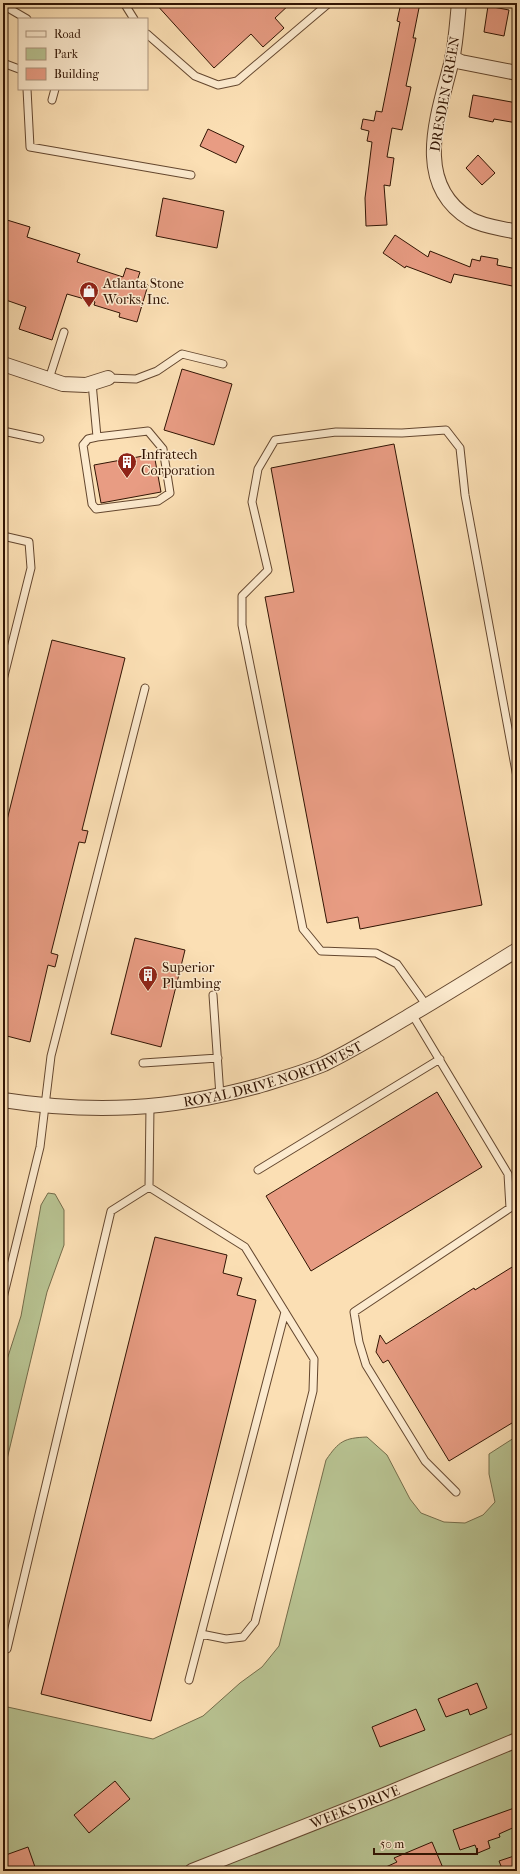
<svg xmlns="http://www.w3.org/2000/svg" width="520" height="1874" viewBox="0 0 520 1874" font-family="'IM FELL French Canon',serif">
<rect width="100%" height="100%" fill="#fbdfb4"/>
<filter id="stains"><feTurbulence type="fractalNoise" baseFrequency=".005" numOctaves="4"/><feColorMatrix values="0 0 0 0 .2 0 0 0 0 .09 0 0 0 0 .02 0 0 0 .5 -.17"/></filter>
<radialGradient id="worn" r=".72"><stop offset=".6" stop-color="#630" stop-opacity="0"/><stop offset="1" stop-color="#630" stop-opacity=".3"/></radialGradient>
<path fill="#b8c392" stroke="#746c4a" d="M48,1193l7,1 9,16v35l-17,47 -44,184v-104l18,-56 20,-111z
M517,1436v435h-514v-165l150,33 50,-23 37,-33 22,-16 17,-21 47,-186c13,-19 18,-22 41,-23l20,18 23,44 11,14 23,9 21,1 18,-8 12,-13 -6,-28v-20z"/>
<path fill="#e89c83" stroke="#311403" d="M155,3h136l-16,15 9,10 -21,19 -12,-13 -37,34z
M401,3h19l-7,35h3l-10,48 5,1 -9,43 -10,-2 -5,29 7,1 -4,28 -6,-1 3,40 -21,1 -1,-28 7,-56 -5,-1 2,-10 -8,-2 2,-10 11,2 2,-10 6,1 18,-90 -3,-1z
M488,6l21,4 -5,26 -20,-4z
M473,95l44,8v20l-23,-4 -1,3 -24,-5z
M208,129l36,17 -8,17 -36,-17z
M478,155l17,18 -13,12 -16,-17z
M163,198l61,13 -7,37 -61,-12z
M7,220l23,7 -3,10 53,17 -3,8 46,15 3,-9 14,4 -3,9 11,4 -11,37 -18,-5 1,-4 -26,-8 1,-3 -28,-8 -15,46 -33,-11 7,-22 -23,-8v-66z
M395,235l33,22 2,-6 40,16 2,-8 8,2 1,-5 17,3 -1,6 20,4v18l-63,-13 -3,9 -45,-17 -1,2 -22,-15z
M182,369l50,15 -18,61 -50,-15z
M394,444l88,461 -122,24 -2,-12 -31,6 -62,-326 29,-5 -23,-124z
M154,454l7,38 -60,11 -7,-38z
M52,640l73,18 -43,172 6,1 -3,12 -6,-1 -28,111 7,2 -3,12 -7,-2 -18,77 -27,-7v-199z
M135,938l50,12 -24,97 -50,-13z
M437,1092l45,75 -171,104 -45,-75z
M155,1237l72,18 -4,18 19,5 -5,17 19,5 -105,421 -110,-27z
M517,1264v156l-68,41 -61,-101 -5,3 -7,-11 4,-17 6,9 88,-56 1,2z
M477,1683l10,25 -17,7 -2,-6 -22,8 -8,-18z
M416,1709l9,21 -45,17 -8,-20z
M115,1781l15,18 -41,34 -15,-18z
M517,1807v19l-18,8 1,3 -12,4 2,7 -12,5 -3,-8 -15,5 -7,-20z
M432,1842l11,26 -8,3h-6l-1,-4 -9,4h-42l20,-9 -3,-4z
M28,1847l7,20 -13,4h-19v-15z
M517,1855v16h-14l-4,-10z"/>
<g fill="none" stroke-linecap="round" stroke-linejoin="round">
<g stroke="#64472f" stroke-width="9">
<path id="lane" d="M124,3l10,16
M3,5l24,14
M147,34l48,42 23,9 19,-4 92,-78
M3,63l16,6
M27,89l3,58 161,28
M52,100l3,-11
M108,378l28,1 21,-8 25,-17 41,10
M49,379l15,-47
M92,383l5,54 -9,2 -5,6 9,59 4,5 62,-8 12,-8 -7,-44 -15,-18 -51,6
M3,431l37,8
M3,536l26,6 2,26 -28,112
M213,995l7,101
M427,1006l-30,-42 -21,-11 -55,-2 -18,-22 -61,-304v-29l26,-26 -16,-68 6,-33 17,-29 61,-8 66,1 44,-3 14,18 5,47 52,282
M412,1014l96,160 2,34 -156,104 5,30 7,23 59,96 31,31
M143,1063l75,-5
M258,1170l182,-111
M149,1187l96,60 69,112 -1,32 -58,231 -12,15 -17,2 -25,-5
M149,1187l1,-81
M3,1298l37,-151 11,-91 94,-368
M7,1649l104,-438 38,-24
M189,1680l96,-368"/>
</g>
<g stroke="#64472f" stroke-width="16">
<g id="street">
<path d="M459,3c-2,19 -3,39 -7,57 -13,53 -41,123 18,159 14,8 32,9 47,13"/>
<path d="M452,58l9,4 56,11"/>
<path d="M3,364l60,20 23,1 22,-7"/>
<path id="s1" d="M3,1100c90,14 167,10 255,-14 22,-7 45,-13 66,-22 31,-15 60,-33 90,-51 34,-20 69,-42 103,-63"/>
<path id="s2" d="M192,1871l190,-75 135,-56"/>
</g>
</g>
<use href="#lane" stroke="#fceace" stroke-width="7"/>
<use href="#street" stroke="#fceace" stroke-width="14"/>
</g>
<defs>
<g id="shop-pin" transform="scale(1)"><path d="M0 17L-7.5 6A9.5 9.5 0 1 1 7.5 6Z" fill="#8f2418" stroke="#fceace"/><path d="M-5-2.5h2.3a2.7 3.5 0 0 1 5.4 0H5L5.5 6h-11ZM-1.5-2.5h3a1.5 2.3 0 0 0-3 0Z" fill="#fff"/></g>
<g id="building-pin" transform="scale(1)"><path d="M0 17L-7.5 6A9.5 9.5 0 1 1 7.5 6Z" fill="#8f2418" stroke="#fceace"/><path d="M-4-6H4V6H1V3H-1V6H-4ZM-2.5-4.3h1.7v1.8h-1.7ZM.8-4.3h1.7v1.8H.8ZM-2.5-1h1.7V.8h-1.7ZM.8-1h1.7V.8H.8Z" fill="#fff"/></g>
</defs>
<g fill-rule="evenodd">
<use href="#shop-pin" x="89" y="291"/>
<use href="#building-pin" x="127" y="462"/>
<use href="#building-pin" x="148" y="975"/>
</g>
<g text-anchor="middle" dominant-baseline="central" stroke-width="3" stroke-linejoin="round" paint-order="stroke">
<g font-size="14" fill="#311403" stroke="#fceace">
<text transform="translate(445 94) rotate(-80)">DRESDEN GREEN</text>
<text stroke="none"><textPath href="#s1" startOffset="275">ROYAL DRIVE NORTHWEST</textPath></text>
<text stroke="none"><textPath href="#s2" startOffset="175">WEEKS DRIVE</textPath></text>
</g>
<g font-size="14" fill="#311403" stroke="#fceace" text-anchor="start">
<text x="103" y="283">Atlanta Stone<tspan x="103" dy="16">Works, Inc.</tspan></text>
<text x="141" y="454">Infratech<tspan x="141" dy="16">Corporation</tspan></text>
<text x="162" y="967">Superior<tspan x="162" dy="16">Plumbing</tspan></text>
</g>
</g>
<rect width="520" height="1874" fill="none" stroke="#fbdfb4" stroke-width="16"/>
<rect x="4" y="4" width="512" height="1866" fill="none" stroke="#311403" stroke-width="2"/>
<rect x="8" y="8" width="504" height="1858" fill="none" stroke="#311403"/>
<rect x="18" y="18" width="130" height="72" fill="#fceace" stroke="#ab947d"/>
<rect x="26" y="31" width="20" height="6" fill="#fceace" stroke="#ab947d"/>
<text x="54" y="38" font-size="12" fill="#311403">Road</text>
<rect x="26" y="48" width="20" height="12" fill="#b8c392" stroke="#ab947d"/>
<text x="54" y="58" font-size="12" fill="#311403">Park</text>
<rect x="26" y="68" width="20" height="12" fill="#e89c83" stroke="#ab947d"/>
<text x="54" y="78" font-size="12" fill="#311403">Building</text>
<path d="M374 1848v6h103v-6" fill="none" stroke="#311403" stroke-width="2"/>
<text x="380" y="1848" font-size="12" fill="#311403" stroke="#fceace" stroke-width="3" paint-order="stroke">50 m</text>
<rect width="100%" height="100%" filter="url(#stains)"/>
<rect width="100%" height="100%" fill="url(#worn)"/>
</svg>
